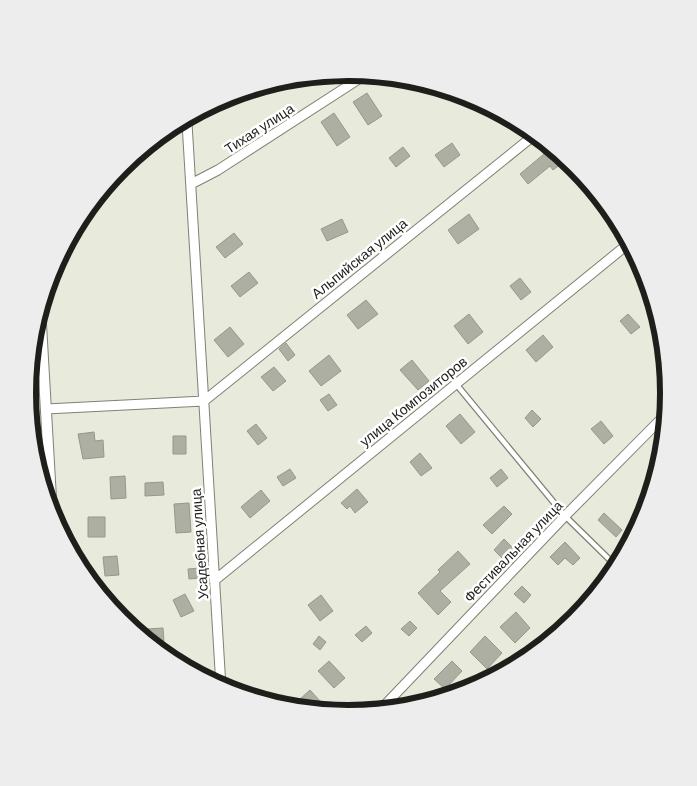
<svg xmlns="http://www.w3.org/2000/svg" width="697" height="786" viewBox="0 0 697 786" font-family="Barlow,sans-serif">
<rect width="100%" height="100%" fill="#e8eadc"/>
<path fill="#adafa2" stroke="#96988b" d="M367,93l15,23 -14,9 -15,-23z
M334,113l16,24 -13,9 -16,-24z
M452,143l8,12 -16,12 -9,-12z
M403,147l7,9 -14,11 -7,-9z
M550,149l16,11 -13,10 -3,-4 -22,18 -8,-10z
M469,214l10,15 -21,15 -10,-14z
M342,219l6,13 -21,9 -6,-12z
M234,233l9,11 -18,14 -9,-11z
M249,272l9,11 -18,14 -9,-11z
M520,278l11,14 -10,8 -11,-14z
M366,300l12,14 -20,15 -11,-14z
M469,314l14,18 -15,12 -14,-18z
M628,314l12,13 -9,7 -11,-13z
M230,327l14,17 -16,13 -14,-17z
M543,335l10,12 -17,15 -10,-12z
M286,343l9,12 -7,6 -9,-12z
M329,355l12,16 -20,15 -12,-15z
M412,360l17,21 -11,9 -18,-20z
M274,367l12,14 -13,10 -12,-14z
M329,394l8,11 -9,6 -8,-11z
M532,410l9,9 -8,8 -8,-9z
M460,414l15,18 -14,12 -15,-18z
M601,421l12,15 -9,8 -13,-15z
M256,424l11,14 -9,7 -11,-14z
M94,432l1,9 8,-1 1,17 -21,2 -5,-25z
M173,436h13v18h-13z
M420,453l12,15 -11,8 -11,-14z
M290,469l6,9 -13,8 -6,-9z
M501,469l7,9 -11,9 -7,-9z
M125,476l1,22 -15,1 -1,-22z
M163,482l1,13 -19,1v-13z
M357,489l11,13 -13,11 -5,-7 -3,3 -6,-6z
M261,490l9,11 -20,17 -9,-11z
M189,503l2,29 -15,1 -2,-29z
M504,506l8,8 -20,20 -9,-9z
M604,513l18,17 -6,7 -18,-17z
M88,517h17v20h-17z
M504,539l9,9 -10,11 -9,-9z
M565,542l15,16 -7,7 -8,-7 -7,7 -8,-8z
M458,551l12,13 -30,27 11,11 -13,13 -20,-22 22,-21 -2,-2z
M117,556l2,19 -14,1 -2,-19z
M201,568l1,10 -13,1 -1,-10z
M522,586l9,9 -7,8 -10,-9z
M185,594l9,17 -13,6 -8,-17z
M321,595l12,16 -13,10 -12,-16z
M516,612l14,16 -15,15 -15,-16z
M410,621l7,7 -8,8 -8,-7z
M366,626l6,7 -10,9 -7,-7z
M163,628l1,14h-9l-7,-5 -1,-8z
M319,636l7,6 -6,8 -7,-6z
M485,636l17,17 -15,16 -17,-17z
M329,661l16,17 -11,10 -16,-17z
M452,661l10,10 -17,18 -11,-10z
M310,690l10,11 -6,6 -10,-2 -5,-5z"/>
<g fill="none" stroke-linecap="round" stroke-linejoin="round">
<g stroke="#7f8174" stroke-width="7">
<path id="service" d="M456,384l109,132 48,47"/>
</g>
<g stroke="#7f8174" stroke-width="11">
<path id="minor" d="M187,123l34,564
M191,184l27,-14 147,-95
M204,401l328,-264
M46,409l158,-8
M215,580l413,-336
M383,707l182,-191 100,-101"/>
</g>
<g stroke="#7f8174" stroke-width="12">
<path id="tertiary" d="M41,324l11,192"/>
</g>
<use href="#service" stroke="#fff" stroke-width="4.5"/>
<use href="#minor" stroke="#fff" stroke-width="9"/>
<use href="#tertiary" stroke="#fff" stroke-width="10"/>
</g>
<g text-anchor="middle" dominant-baseline="central" stroke-width="5" stroke-linejoin="round" paint-order="stroke">
<g font-size="14" fill="#1e1f1a" stroke="#fff">
<text transform="translate(259 128) rotate(-33)">Тихая улица</text>
<text transform="translate(359 258) rotate(-39)">Альпийская улица</text>
<text transform="translate(413 401) rotate(-39)">улица Композиторов</text>
<text transform="translate(199 544) rotate(-94)">Усадебная улица</text>
<text transform="translate(513 551) rotate(-46)">Фестивальная улица</text>
</g>
</g>
<path d="M0 0H697V786H0ZM36 393a312 312 0 1 1 624 0a312 312 0 1 1-624 0Z" fill="#ededed" fill-rule="evenodd"/>
<path fill="none" stroke="#1e1f1a" stroke-width="6" d="M36 393a312 312 0 1 1 624 0a312 312 0 1 1-624 0Z"/>
</svg>
